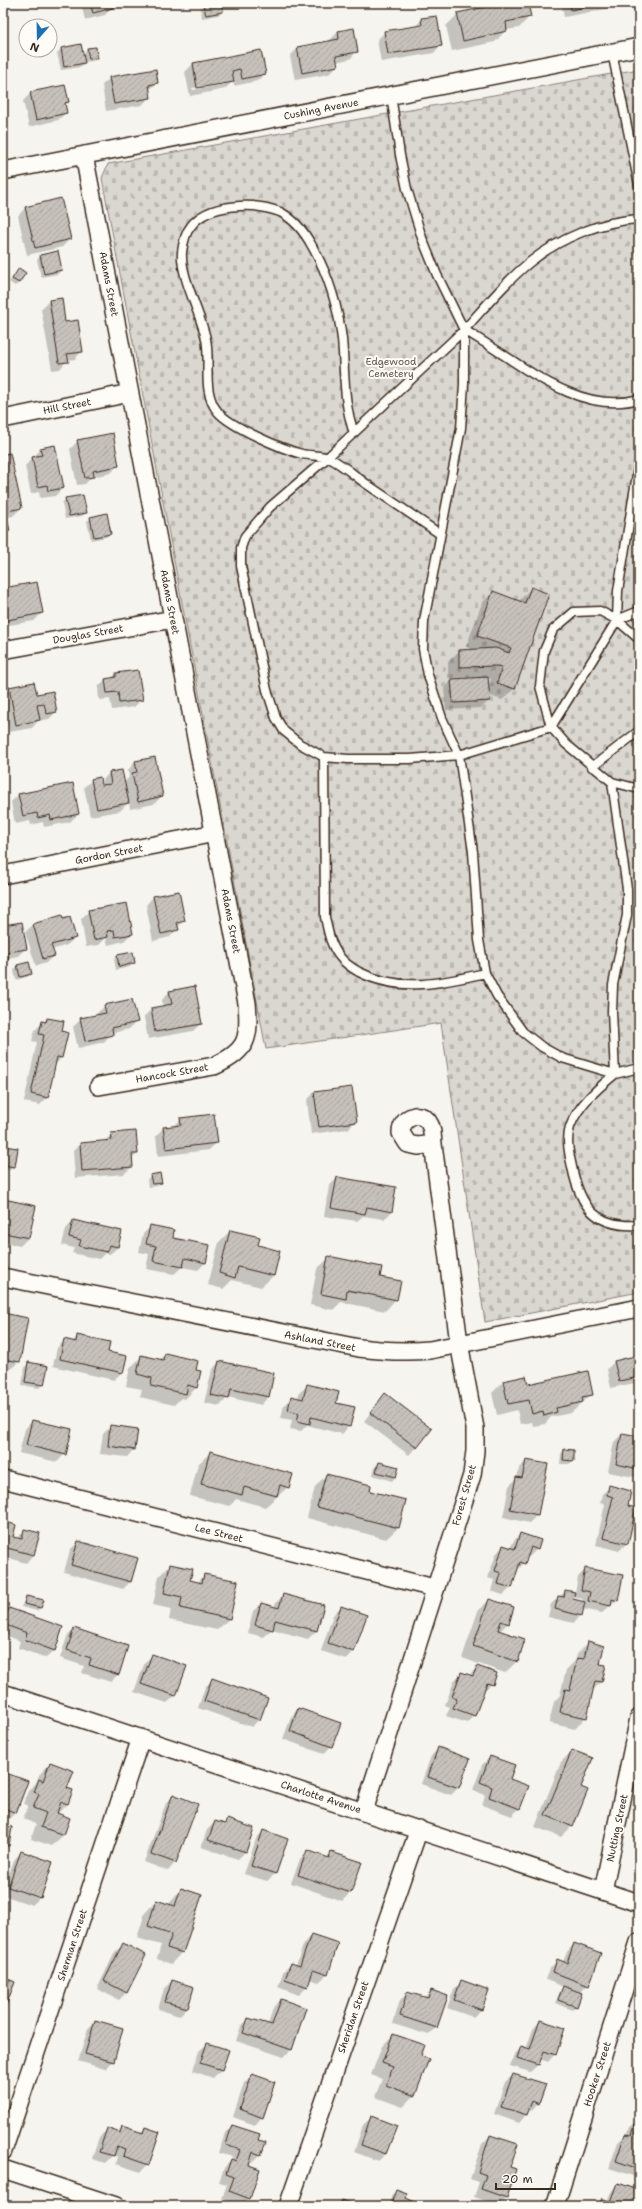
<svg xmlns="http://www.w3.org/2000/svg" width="642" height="2209" viewBox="0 0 642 2209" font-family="'Shantell Sans',sans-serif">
<defs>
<pattern id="cemetery-stones" width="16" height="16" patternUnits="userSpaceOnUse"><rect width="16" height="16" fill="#dad6d0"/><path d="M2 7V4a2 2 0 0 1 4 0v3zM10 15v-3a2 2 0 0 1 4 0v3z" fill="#bcb8b2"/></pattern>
<pattern id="building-hatch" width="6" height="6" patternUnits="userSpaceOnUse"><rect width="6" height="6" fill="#c7c1bb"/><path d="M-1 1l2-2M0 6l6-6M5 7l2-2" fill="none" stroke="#aca6a0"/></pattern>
</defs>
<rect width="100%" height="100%" fill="#f5f4ee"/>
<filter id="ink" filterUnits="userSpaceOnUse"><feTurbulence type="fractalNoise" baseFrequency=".025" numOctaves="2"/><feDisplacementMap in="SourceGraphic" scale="8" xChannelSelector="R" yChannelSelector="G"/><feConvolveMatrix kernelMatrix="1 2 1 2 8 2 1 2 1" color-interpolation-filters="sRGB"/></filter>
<g filter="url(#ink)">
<path fill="url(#cemetery-stones)" stroke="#8a8077" d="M639,69v1223l-154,30 -44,-299 -175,26 -164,-871 6,-14z"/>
<path fill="#0003" fill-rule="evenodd" d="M81,3h30l1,4 -7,8 -20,5z
M220,3l2,8 -4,4 -16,3 -2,-10 4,-3z
M502,3h25l3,13 -11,12 -13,2 -11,12 -43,9 -6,-25 12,-12 41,-9z
M561,3h59l-4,4 -52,10z
M422,19l19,26 -7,8 -53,9 -4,-22 8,-8 29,-4z
M353,29l4,22 -7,8 -14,3 1,4 -8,8 -34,6 -5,-24 8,-8 33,-6 -1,-2 8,-8z
M81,45l1,9 6,-5 8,9 -3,3 -9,1 -3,5 -20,3 -4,-17 4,-4z
M260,51l5,23 -8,7 -23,5 -1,-5 -8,8 -35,7 -5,-24 8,-8zM226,82v2l-33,6 -1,-2z
M110,78l47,5 -8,7 1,7 -8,8 -36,6 -4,-26z
M31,93l37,9 -4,3 2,8 -8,7 -29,7 -6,-26z
M25,208l45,31 -8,8 -35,8 -9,-39z
M40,256l21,14 -3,4 -17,3 -4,-17z
M19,269v14l-4,3 -6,-4z
M61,299l4,24 17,28 -7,8 -8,1 -7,9 -8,1 -11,-61 8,-8z
M78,441l40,24 -7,8 -19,4 -7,7 -8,1 -7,-36z
M41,449l22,39 -8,8 -15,2 -1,-6 -8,2 -6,-28z
M3,455l18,53 -8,8 -10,2z
M66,499l20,14 -4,3 -17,3 -3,-16z
M91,518l19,16 -4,3 -15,3 -4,-19z
M531,588l17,7 -34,94 -12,11 -14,-5 1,6 -8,7 -35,2 -2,-22 8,-8 32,-1v-2l-36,1v-16l11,-11 15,-1 -8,-3 16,-44 11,-11 26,9zM487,677l4,2 -3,10z
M3,589l39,24 -8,8 -31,5z
M116,674l26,25 -8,8 -22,3 -2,-11 -11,1 -1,-13 7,-7 6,-1z
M9,688l27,7 20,17 -7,7 -11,2 -6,7 -23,4 -6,-38z
M135,762l27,34 -8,8 -24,5 -1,-7 -9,9 -30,5 -6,-29 8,-7 11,6 -1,-5 7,-8 15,10 5,-6 -1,-7z
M19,794l59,20 -8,8 -26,5 -1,-5 -12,3 -1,-4 -15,3 -4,-22z
M178,892l6,28 -14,17 -17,4 -7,-36 7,-8z
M89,911l43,22 -8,8 -16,4 -2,-7 -7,7 -13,2 -5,-28z
M61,916l14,22 -8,7 -15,5 2,5 -8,8 -10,3 -11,-34 8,-7z
M3,926l23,22 -8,8 -10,2 -5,6z
M117,956l17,7 -4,4 -14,3 -2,-11z
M18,966l13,8 -4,3 -11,3 -2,-10z
M169,992l32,31 -8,8 -45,8 -4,-22 7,-8 12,-2 -1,-7z
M105,1006l31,16 -7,7 -17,4 -8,9 -26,6 -5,-21 8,-8 17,-3 -1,-3z
M47,1019l13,13 1,26 -6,7 -7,32 -8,8 -16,-3 13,-60 -5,-1 3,-11z
M314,1093l42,28 -8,8 -37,5 -4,-34z
M181,1119l36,23 -8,8 -51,6 -2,-20 7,-8 10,-1z
M112,1134l25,20 -6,6 1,7 -8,7 -49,4 -2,-27 7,-7 24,-2z
M3,1147l11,20 -4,3 -7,-1z
M151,1176l10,6 -4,4 -9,1 -1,-8z
M337,1178l55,34 -8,7 -21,-3 -6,5 -33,-5 5,-30z
M5,1200l30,6 -7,32 -8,8 -17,-4v-41z
M73,1221l45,26 -8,7 -5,-1 -6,6 -27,-6 2,-5 -12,-3 4,-16z
M150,1227l22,12 34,23 -8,8 -16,-3 -8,7 -28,-5 3,-15 -10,-2 4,-18z
M230,1231l27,15 22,6 -6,24 -12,11 -29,-7 -9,9 -15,-4 11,-43z
M329,1258l49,20 18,21 -11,12 -44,-9 -8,8 -23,-5 7,-36z
M3,1315l16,46 -8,8 -8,-2z
M78,1336l28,17 16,19 -8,8 -61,-14 4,-18 8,-8 7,2z
M165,1354l30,17 2,16 -12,12 -4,-1 -7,7 -34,-8 2,-8 -16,-3 4,-18 12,-12 17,4z
M639,1356v26l-28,6 -4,-19 7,-7z
M219,1362l54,12 -5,23 -7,8 -33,-8 -8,9 -16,-3 8,-33z
M29,1363l14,21 -4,4 -17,-3 3,-18z
M503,1382l24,4 65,8 -21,19 -20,4 -6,7 -12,2 -1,-4 -12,2 -3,-14 -20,5 -5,-22z
M307,1386l28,17 14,23 -7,8 -35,-9 -6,6 -11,-2 2,-9 -11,-2 3,-13 8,-8 6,2 1,-6z
M385,1394l31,53 -7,8 -45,-34z
M32,1421l33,33 -8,8 -38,-9 6,-24z
M111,1426l23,23 -7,8 -27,-3 3,-20z
M622,1434l17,3v34l-5,6 -26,-5 6,-30z
M564,1450l9,11 -4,3h-9l1,-10z
M210,1453l78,34 -23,20 -29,-8 -6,7 -40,-10 8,-32z
M526,1461l21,4 -10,50 -8,8 -26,-6 6,-31 8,-8 2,-9z
M379,1463l19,5 -3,9 -3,4 -19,-6 2,-9z
M326,1475l42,17 37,9 -7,27 -12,11 -79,-21 8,-31z
M610,1487l16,20 1,36 -8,8 -23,-6 9,-41 -5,-1 2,-9z
M3,1523l9,15 5,1 8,-9 8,25 -7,8 -23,-7z
M520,1534l17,15 -8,8 -2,-1 -3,7 -8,9 -5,16 -8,7 -12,-4 3,-11 -6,-2 8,-24 7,-8 7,3 3,-7z
M78,1542l53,39 -8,8 -59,-17 6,-22z
M170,1565l19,16 8,2 8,-8 24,44 -12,11 -48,-10 2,-11 -18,-4 6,-29z
M586,1569l31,31 -15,13 -19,-4 -2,6 -7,8 -26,-6 3,-13 8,-7 7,-6 9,2 3,-16zM573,1597l10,2 -1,3 -10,-2z
M283,1595l40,11 -7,25 -8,8 -36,-10 -8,8 -16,-4 5,-22 8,-7 13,3 2,-4z
M26,1597l15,10 -4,4 -16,-4z
M489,1600l19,23 -8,8 17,30 -12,12 -43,-15 16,-47z
M341,1607l12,45 -7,7 -25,-8 12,-36z
M9,1609l53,19 -8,23 -8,7 -28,-10 2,-7 -17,-7v-19z
M74,1629l44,45 -7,8 -29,-9 2,-7 -24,-8 7,-21z
M588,1643l11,21 6,2 -4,16 -9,9 -6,26 -11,12 -26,-6 5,-21 6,-7 6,-25 9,-9 2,-7z
M153,1655l33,12 -11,29 -8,7 -33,-11 11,-30z
M477,1667l15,17 -9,7 -9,24 -7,8 -21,-7 4,-9 -5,-2 9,-24 7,-8 8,3z
M212,1680l47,39 -7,8 -54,-19 7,-21z
M298,1709l33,37 -7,8 -41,-15 8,-22z
M438,1749l21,38 -8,8 -30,-11 10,-28z
M572,1751l8,36 -8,39 -11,11 -26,-10 26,-65z
M490,1757l29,51 -7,8 -30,-11 3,-10 -12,-5 9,-25z
M50,1763l17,41 -10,10 12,4 -6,17 -11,11 -21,-7 5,-15 -13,-5 5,-14 -5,-1 5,-13 8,-8 3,-8z
M7,1774l8,39 -11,11 -1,-46z
M173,1796l24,9 -22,58 -7,8 -24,-9 22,-59z
M228,1820l17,32 -7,7 -37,-12 6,-17 8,-8 8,3z
M3,1827l5,19 -5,4z
M263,1831l12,43 -8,7 -23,-7 12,-35z
M307,1851l19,7 6,-5 29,10 -11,30 -8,8 -51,-18 9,-24z
M21,1852l31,11 -12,35 -8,7 -29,-10v-5l11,-30z
M181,1890l1,62 -11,12 -14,-5 4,-14 -24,-7 8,-25 11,-12 12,4z
M311,1935l16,40 -8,7 -10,-3 -2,8 -8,8 -21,-8 5,-15 8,-8 5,1 8,-22z
M574,1944l14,41 -9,8 -3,13 -4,4 -17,-7 5,-12 4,-4 -18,-7 4,-12 8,-8 5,2 4,-10z
M123,1945l4,47 -8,8 -22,-11 18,-37z
M172,1981l21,7 -6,20 -8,8 -21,-7 6,-20z
M462,1981l26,10 -7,19 -8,7 -26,-9 7,-19z
M431,1991l5,37 -7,7 -36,-11 7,-24 8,-7 16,5z
M281,2000l11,49 -8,8 -48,-16 5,-15 8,-7 19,6 5,-17z
M95,2021l18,40 -8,8 -27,-8 10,-32z
M540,2021l15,33 -7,8 -8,-3 -2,6 -8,7 -20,-6 4,-11 8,-8 4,2 7,-20z
M393,2035l27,21 -5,39 -12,12 -28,-10 7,-18 -11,-4 11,-29z
M207,2044l20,7 -6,19 -8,8 -20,-7 6,-20z
M252,2075l10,42 -7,8 -22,-8 11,-34z
M513,2075l25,28 -7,8 -3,-1 -2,5 -7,8 -25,-9 11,-32z
M371,2118l15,36 -8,7 -24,-9 9,-27z
M637,2120h2v50l-6,6 -24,-8 9,-26 8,-7 3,-8z
M233,2126l31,17 -4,12 -7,7 -4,-1 -2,5 2,32 -7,8 -20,-7 5,-15 -8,-2 5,-14 9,-11 -14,-4 6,-20z
M122,2127l18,6 5,-5 3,36 -7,8 -25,-8 2,-7 -5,-2 -8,8 -13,-4 7,-22 8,-7 10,3z
M490,2136l16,61 -8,8 -24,-8 5,-15 -9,-3 12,-35z
M618,2184l21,7 -5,15h-38l6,-6 5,1 4,-9z
M396,2191l8,8 8,7h-24l4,-11z"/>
<path fill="url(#building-hatch)" stroke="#3b2a1e" d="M90,3h22l1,5 -20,5z
M221,3l2,9 -17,3 -3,-11z
M505,3h23l3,14 -25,5 1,9 -44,10 -6,-28z
M570,3h35l-34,7z
M437,16l5,30 -54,8 -4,-23 38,-6 -1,-7z
M354,28l4,24 -22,4 2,10 -36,7 -5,-26 42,-8 -1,-8z
M81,44l4,19 -21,4 -3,-19z
M96,47l1,11 -8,1 -2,-11z
M261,50l5,24 -24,5 -2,-10 -8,2 2,11 -37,6 -4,-25z
M156,69l2,14 -9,2 2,13 -37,6 -5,-27z
M65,85l4,17 -4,1 2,10 -31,7 -6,-28z
M61,198l10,41 -36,9 -10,-41z
M58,251l4,19 -18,4 -4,-19z
M19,268l7,5 -7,10 -7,-4z
M62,298l3,24 13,-2 5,32 -16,2 2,8 -10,1 -10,-63z
M113,433l6,33 -26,5 1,6 -9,1 -8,-38z
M55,445l9,43 -16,3 -1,-6 -9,2 -6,-30 10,-2 -2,-7z
M10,453l12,55 -19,4v-58z
M83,495l4,18 -18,3 -4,-18z
M107,513l4,21 -17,3 -4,-20z
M7,518l3,13 -7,2v-14z
M37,582l6,31 -40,8v-33z
M531,587l18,7 -34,95 -18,-6 5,-16 -5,-1 -38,1v-17l37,-2 13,5 2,-5 -34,-12 16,-45 32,12z
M138,670l5,30 -24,3 -1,-11 -11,1 -2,-14 11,-2v-4z
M488,677l2,24 -37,2 -2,-24z
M34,682l3,12 16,-3 4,21 -10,2 -3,-10 -7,1 3,15 -24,5 -7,-38z
M155,757l8,39 -25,6 -6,-29 5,-1 -2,-11z
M122,770l7,33 -32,6 -6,-30 9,-2 1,8 10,-1 -2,-12z
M73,783l6,31 -28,6 -1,-5 -12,3 -1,-5 -14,3 -5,-22z
M179,891l6,30 -8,2 2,7 -18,4 -8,-38z
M127,903l6,31 -18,3 -1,-7 -7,1 1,6 -14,3 -6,-30z
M62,915l1,4 7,-2 6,21 -25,7 4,11 -12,3 -10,-35z
M22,922l5,27 -19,3 1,7 -6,1v-35z
M133,952l2,11 -16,4 -2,-12z
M29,962l3,12 -12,3 -3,-12z
M195,986l7,38 -47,8 -4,-24 21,-4 -3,-13z
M132,999l6,23 -26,6 1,7 -28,6 -5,-23 26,-5 -2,-8z
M47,1018l17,3 -2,10 6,2 -6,25 -5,-1 -9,41 -17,-4 13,-59 -5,-1 3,-13 4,1z
M352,1087l5,35 -38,5 -5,-35z
M214,1114l4,29 -52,6 -3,-22 18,-2 -1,-7z
M136,1131l2,23h-6l1,13 -51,4 -2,-28 32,-3 -1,-7z
M3,1146l15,2 -3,19 -12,-2z
M160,1173l2,10 -10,1 -2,-9z
M337,1177l59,10 -4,25 -25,-5 -2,7 -34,-6z
M4,1199l32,7 -7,32 -25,-5 2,-10 -3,-1z
M73,1220l49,11 -4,16 -9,-2 -2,7 -28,-6 2,-6 -12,-3z
M150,1225l24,5 -1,8 37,7 -4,18 -21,-5 -2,9 -30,-6 3,-15 -10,-2z
M230,1230l30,7 -2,8 22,6 -6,25 -36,-9 -3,11 -16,-5z
M328,1256l54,11 -2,10 21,4 -4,19 -50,-10 -1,9 -25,-5z
M3,1313l25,5 -8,44 -17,-3z
M77,1335l33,7 -2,10 19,4 -4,17 -63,-14 4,-20 12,3z
M165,1353l33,8 -2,9 5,1 -4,17 -9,-3 -2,9 -35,-8 1,-8 -15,-4 4,-19 22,5z
M639,1355v22l-20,4 -5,-20z
M219,1361l55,12 -5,24 -38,-8 -2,10 -18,-4z
M28,1362l20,4 -4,19 -19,-3z
M588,1371l5,24 -11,2 1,5 -27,6 1,4 -13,4 -1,-5 -11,3 -3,-14 -21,4 -5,-23 23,-5 2,8z
M307,1384l32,8 -3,11 19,4 -5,20 -39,-10 -1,7 -13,-3 2,-8 -11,-3 3,-14 12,3z
M385,1393l47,36 -15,19 -47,-35z
M32,1420l40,9 -6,26 -40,-10z
M110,1425l28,4 -3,21 -27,-4z
M622,1433l17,3v33l-23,-5z
M564,1449l10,1v11l-11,-1z
M210,1451l83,23 -4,14 -9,-3 -3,11 -33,-9 -2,8 -41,-11z
M526,1460l22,4 -10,51 -28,-6 6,-32 6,1z
M379,1462l20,5 -3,10 -20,-5z
M326,1474l45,11 -1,6 36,9 -7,28 -82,-21z
M609,1485l22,6 -3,15 8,2 -8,36 -25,-6 10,-41 -6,-2z
M3,1521l13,4 -3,12 9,2 2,-10 16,4 -6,22 -31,-8z
M520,1533l21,7 -3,10 -7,-3 -6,17 -5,-2 -8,26 -14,-4 3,-11 -6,-2 8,-26 12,4z
M78,1541l60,17 -7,24 -60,-17z
M170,1564l23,5 -3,11 12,3 2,-9 34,7 -8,38 -50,-11 2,-11 -18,-4z
M585,1568l38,7 -5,26 -6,-2 -1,7 -23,-5 2,-9 -9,-2z
M565,1590l10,2 -2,7 12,3 -3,14 -27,-7 3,-13 6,1z
M283,1594l41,11 -7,26 -42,-11 -2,10 -18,-5 6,-22 18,5z
M26,1596l18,4 -3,8 -17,-4z
M489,1599l25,8 -5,17 -8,-3 -3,9 27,9 -7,23 -45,-16z
M341,1606l26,9 -13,37 -26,-9z
M9,1608l54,19 -8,24 -30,-11 2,-7 -24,-9z
M74,1628l54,18 -9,29 -30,-10 2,-7 -24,-8z
M588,1641l16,5 -4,18 6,1 -4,17 -7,-1 -8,37 -27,-6 5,-23 5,1 7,-32 7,1z
M152,1654l35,12 -11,30 -35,-12z
M477,1666l20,7 -4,12 -6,-2 -12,33 -22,-8 4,-9 -5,-2 9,-25 12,4z
M212,1678l56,20 -8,22 -56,-19z
M298,1708l43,15 -9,24 -42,-16z
M438,1747l32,12 -11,29 -31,-11z
M572,1750l21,8 -12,29 7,3 -15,37 -28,-12z
M490,1756l25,9 -5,14 19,7 -9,23 -31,-12 3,-10 -12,-5z
M50,1762l24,9 -7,17 6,2 -5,14 -7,-2 -4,11 13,5 -6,17 -23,-8 5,-14 -13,-5 6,-14 -5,-2 5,-13 4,2z
M6,1773l22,8 -12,32 -12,-5 -1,2v-28z
M173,1794l25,10 -22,59 -25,-9z
M227,1819l27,9 -8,24 -38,-12 7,-19 10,3z
M3,1826l9,1 -3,19 -6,-1z
M263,1830l25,9 -12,35 -25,-8z
M307,1850l22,8 2,-6 31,10 -11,31 -53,-18z
M21,1851l32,11 -12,36 -33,-11z
M181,1888l21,7 -19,58 -16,-5 5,-14 -24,-8 8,-26 19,6z
M311,1934l27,9 -10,32 -15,-5 -5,17 -23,-8 6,-16 9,3z
M123,1943l23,12 -19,38 -23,-12z
M574,1943l27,10 -12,33 -36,-14 4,-13 10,4z
M3,1977l12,5 -10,26h-2z
M172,1980l22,7 -6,21 -23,-6z
M461,1980l28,10 -7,20 -28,-10z
M563,1986l19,7 -5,14 -19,-7z
M431,1990l17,6 -11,32 -37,-12 7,-24 21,6z
M281,1999l25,9 -14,42 -49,-17 5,-15 24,7z
M95,2020l28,8 -9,34 -29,-8z
M540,2020l25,8 -9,27 -12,-4 -5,14 -22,-7 4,-12 9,3z
M393,2034l32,11 -4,11 8,3 -14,37 -29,-11 7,-18 -11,-4z
M207,2043l22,7 -7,20 -22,-7z
M252,2074l23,8 -12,36 -23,-9z
M513,2074l33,10 -7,20 -7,-3 -5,14 -26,-8z
M371,2116l26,10 -11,28 -25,-9z
M636,2119h3v50l-23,-8 9,-27 6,1z
M232,2125l28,9 -2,6 8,2 -5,13 -8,-3 -4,13 11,4 -10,30 -21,-8 5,-14 -8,-3 5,-15 5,2 4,-11 -14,-5z
M122,2126l21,7 2,-6 15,5 -11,33 -26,-9 2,-7 -8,-3 -3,10 -15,-4 8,-24 13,5z
M490,2135l28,9 -8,23 6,2 -9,29 -26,-9 5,-14 -8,-3z
M618,2183l21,7 -4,16h-36l3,-8 9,4z
M396,2190l11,4 -1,4 9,4 -2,4h-23z
M342,2200l18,6h-21z"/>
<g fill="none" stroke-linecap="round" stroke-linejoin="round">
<g stroke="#3b2a1e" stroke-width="11">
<path id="lane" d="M612,52l27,133
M391,95l9,60 7,34 15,49 15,37 27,55v54l-3,44 -37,193 -1,28 5,26 14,43 17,37 14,97 6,88 6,33 12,23 26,36 19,15 20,11 53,16 24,-6
M464,330c21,-23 42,-49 66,-68 30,-24 71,-41 109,-43
M639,399c-63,18 -123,-40 -175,-69l-136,127 -58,50 -25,29 -4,12v18l26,124 9,28 8,13 16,13 24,13 24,2h62l49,-4 92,-28 66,-107 1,-29 21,-129
M354,433c-11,-31 -9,-61 -12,-94 -4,-32 -14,-65 -30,-93 -7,-13 -18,-27 -32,-34 -25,-10 -72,-9 -89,14 -5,6 -8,18 -9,26 -2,24 19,62 24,87 5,24 -5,53 12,73 13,15 64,37 84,42 9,2 20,1 27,4 13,6 25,17 36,25 25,17 50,34 75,51
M617,620l22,-9
M639,639l-22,-19 -17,-9 -26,1 -21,18 -9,21 -4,35 11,41 15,17 46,38 27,7
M324,757l1,160c3,14 5,28 15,40 5,7 12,11 19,15 41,21 84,11 126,1
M592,767l47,-36
M612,782l15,107v26l-14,70 -1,27 3,62c-18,15 -37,31 -45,53 -4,14 -1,26 2,40 8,39 23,61 67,58"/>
</g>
<g stroke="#3b2a1e" stroke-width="20">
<path id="street" d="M84,155l163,848c3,35 1,48 -33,63l-115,20
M3,171l636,-124
M3,419l127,-26
M3,650l170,-31
M3,875l212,-42
M3,1277l356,71c24,3 47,4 71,2l209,-42
M3,1479l431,109
M3,1693l636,210
M364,1811l108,-336 3,-24v-23l-16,-85 -26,-199c-1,-6 0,-14 -3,-19 -8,-17 -29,-8 -29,8l7,11 10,2 15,-2
M603,1891l36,-173
M3,2151l138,-413
M3,2169l113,37
M288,2206l131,-377
M555,2206l84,-264"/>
</g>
<use href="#lane" stroke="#fdfcf7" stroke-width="8"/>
<use href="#street" stroke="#fdfcf7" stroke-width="17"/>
</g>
</g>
<g text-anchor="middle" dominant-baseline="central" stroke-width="4" stroke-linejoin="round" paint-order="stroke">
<g font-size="10" fill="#3b2a1e" stroke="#fdfcf7">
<text transform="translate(321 109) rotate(-11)">Cushing Avenue</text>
<text transform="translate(109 284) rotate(79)">Adams Street</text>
<text transform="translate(67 406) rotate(-11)">Hill Street</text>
<text transform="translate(170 602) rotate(79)">Adams Street</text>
<text transform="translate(88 634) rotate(-10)">Douglas Street</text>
<text transform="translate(109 854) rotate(-11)">Gordon Street</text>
<text transform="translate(231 921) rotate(79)">Adams Street</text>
<text transform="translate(172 1073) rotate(-10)">Hancock Street</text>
<text transform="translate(320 1341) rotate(11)">Ashland Street</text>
<text transform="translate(464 1495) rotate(-74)">Forest Street</text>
<text transform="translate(219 1533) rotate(14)">Lee Street</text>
<text transform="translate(321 1797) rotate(18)">Charlotte Avenue</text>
<text transform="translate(617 1828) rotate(-78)">Nutting Street</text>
<text transform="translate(72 1945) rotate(-72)">Sherman Street</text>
<text transform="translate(353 2017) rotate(-71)">Sheridan Street</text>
<text transform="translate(597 2074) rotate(-72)">Hooker Street</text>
</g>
<g font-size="10" fill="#63554a" stroke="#fdfcf7">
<text x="391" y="361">Edgewood<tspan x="391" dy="12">Cemetery</tspan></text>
</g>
</g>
<rect width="642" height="2209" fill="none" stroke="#fdfcf7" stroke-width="16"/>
<rect x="8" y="8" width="626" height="2193" fill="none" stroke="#3b2a1e" stroke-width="1.5" filter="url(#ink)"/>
<g transform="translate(38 38) rotate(200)"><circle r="19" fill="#fdfcf7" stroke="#afa8a0"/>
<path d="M0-3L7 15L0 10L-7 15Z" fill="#1f6fb2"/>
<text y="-6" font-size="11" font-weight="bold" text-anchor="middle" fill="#3b2a1e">N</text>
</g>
<path d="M496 2183v6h59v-6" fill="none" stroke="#3b2a1e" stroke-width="2"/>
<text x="502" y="2183" font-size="12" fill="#3b2a1e" stroke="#fdfcf7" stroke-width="3" paint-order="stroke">20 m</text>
</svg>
